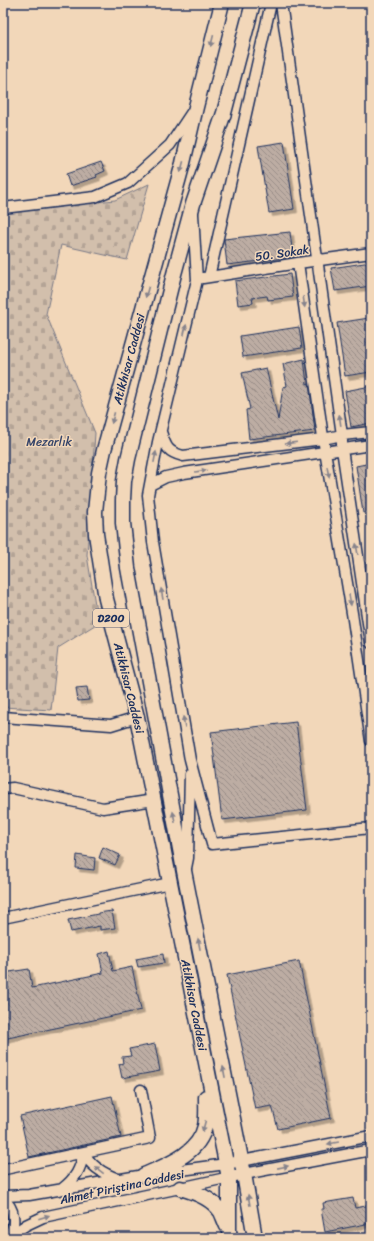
<svg xmlns="http://www.w3.org/2000/svg" width="374" height="1241" viewBox="0 0 374 1241" font-family="Sriracha,sans-serif">
<defs>
<pattern id="cemetery-stones" width="16" height="16" patternUnits="userSpaceOnUse"><rect width="16" height="16" fill="#d2bfac"/><path d="M2 7V4a2 2 0 0 1 4 0v3zM10 15v-3a2 2 0 0 1 4 0v3z" fill="#b4a496"/></pattern>
<pattern id="building-back-hatch" width="6" height="6" patternUnits="userSpaceOnUse"><rect width="6" height="6" fill="#bdada3"/><path d="M-1 5l2 2M0 0l6 6M5-1l2 2" fill="none" stroke="#998d88"/></pattern>
<filter id="shadow"><feDropShadow dx="3.5" dy="3.5" stdDeviation="0" flood-color="#0004"/></filter>
</defs>
<rect width="100%" height="100%" fill="#f2d7b9"/>
<filter id="ink" filterUnits="userSpaceOnUse"><feTurbulence type="fractalNoise" baseFrequency=".025" numOctaves="2"/><feDisplacementMap in="SourceGraphic" scale="8" xChannelSelector="R" yChannelSelector="G"/><feConvolveMatrix kernelMatrix="1 2 1 2 8 2 1 2 1" color-interpolation-filters="sRGB"/></filter>
<g filter="url(#ink)">
<path fill="url(#cemetery-stones)" stroke="#767785" d="M149,184l-22,76 -66,-15 -15,69 49,119 -8,122 11,68 -40,25 -7,62 -48,-3v-495l112,-12z"/>
<path fill="url(#building-back-hatch)" stroke="#1b2f5e" filter="url(#shadow)" d="M284,142l10,67 -25,4 -11,-67z
M101,162l4,9 -9,4 1,2 -27,9 -4,-12z
M290,232l3,25 -66,8 -3,-26z
M371,262v24l-36,5 -4,-23z
M290,274l3,23 -25,3 -1,-4 -15,2 1,5 -15,2 -3,-24z
M369,318l2,11v43l-26,4 -8,-53z
M299,327l3,21 -59,9 -3,-21z
M304,359l3,25 2,-1 6,48 -66,8 -3,-29 4,-1 -8,-36 24,-5 12,52 5,-33 4,-1 -4,-22z
M371,386v37l-20,4 -6,-36z
M371,463v48l-8,2 -7,-47z
M87,687l2,13 -11,1 -2,-13z
M296,722l11,88 -85,10 -11,-88z
M103,847l17,8 -5,10 -16,-7z
M77,855l18,3 -1,12 -18,-2z
M112,911l3,17 -15,2v-4l-29,6 -3,-12 30,-6v-1z
M109,951l4,20 19,-4 9,43 -138,29v-66l26,-4 3,19 71,-15 -4,-19z
M163,954l1,9 -26,4 -2,-8z
M299,961l32,157 -53,11 -6,-23 -17,3 -28,-134z
M155,1044l5,27 -38,7 -3,-14 4,-1 -1,-6 9,-1 -2,-7z
M112,1096l9,41 -92,20 -9,-41z
M353,1198l2,10 16,-3v18l-46,9 -4,-23h3l-1,-6z"/>
<g fill="none" stroke-linecap="round" stroke-linejoin="round">
<g stroke="#1b2f5e" stroke-width="13">
<path id="minor" d="M281,3l61,432v14l29,194
M3,208l92,-11 33,-14 42,-38 22,-33
M193,214l4,66 -39,162 -10,53 5,47 37,218 22,84 159,-16
M298,263l27,188 27,162 19,128
M209,277l62,-274
M203,278l95,-15 73,-10
M161,432c5,15 6,20 22,24l140,-17 19,-4 29,-3
M150,485l16,-8 18,-4 187,-28
M3,717l108,8 26,-8
M3,789l10,-1 90,20 51,-8
M186,868l2,-10 2,-84
M3,918l167,-35
M84,1153c7,14 20,21 34,26
M5,1169l145,-31 -9,-48
M62,1189c14,-11 18,-19 22,-36
M3,1196l26,-1 115,-20 82,-11 145,-28
M3,1199c12,9 13,25 6,37
M10,1236l16,-11 17,-8 137,-29 64,-14 127,-24"/>
</g>
<g stroke="#1b2f5e" stroke-width="17">
<path id="highway" d="M222,3l-26,104 -13,56 -79,287 -5,23 -4,39 1,22 10,65 31,118 92,461v52l1,8
M253,3l-29,110 -31,91 -19,70 -46,185 -4,22 -1,19v23l5,45 57,308 59,298 11,64
M144,1175c23,-10 55,-21 61,-49 2,-10 1,-19 1,-29
M180,1188c15,4 32,10 41,24 2,4 4,10 6,14"/>
</g>
<use href="#minor" stroke="#f2d7b9" stroke-width="10"/>
<use href="#highway" stroke="#f2d7b9" stroke-width="14"/>
</g>
<defs><path id="oneway-solid" d="M-6-.8H1V-3.2L6.5 0L1 3.2V.8H-6Z"/></defs>
<g fill="#86838c">
<use href="#oneway-solid" transform="translate(212 41) rotate(104)"/>
<use href="#oneway-solid" transform="translate(182 167) rotate(105)"/>
<use href="#oneway-solid" transform="translate(147 292) rotate(105)"/>
<use href="#oneway-solid" transform="translate(304 302) rotate(82)"/>
<use href="#oneway-solid" transform="translate(185 330) rotate(-77)"/>
<use href="#oneway-solid" transform="translate(113 418) rotate(105)"/>
<use href="#oneway-solid" transform="translate(340 420) rotate(-98)"/>
<use href="#oneway-solid" transform="translate(291 443) rotate(173)"/>
<use href="#oneway-solid" transform="translate(155 457) rotate(-79)"/>
<use href="#oneway-solid" transform="translate(201 471) rotate(-9)"/>
<use href="#oneway-solid" transform="translate(328 472) rotate(80)"/>
<use href="#oneway-solid" transform="translate(357 549) rotate(-99)"/>
<use href="#oneway-solid" transform="translate(162 594) rotate(-100)"/>
<use href="#oneway-solid" transform="translate(350 600) rotate(80)"/>
<use href="#oneway-solid" transform="translate(184 722) rotate(-100)"/>
<use href="#oneway-solid" transform="translate(174 817) rotate(-101)"/>
<use href="#oneway-solid" transform="translate(199 944) rotate(-101)"/>
<use href="#oneway-solid" transform="translate(224 1072) rotate(-101)"/>
<use href="#oneway-solid" transform="translate(204 1126) rotate(105)"/>
<use href="#oneway-solid" transform="translate(333 1143) rotate(170)"/>
<use href="#oneway-solid" transform="translate(283 1167) rotate(-11)"/>
<use href="#oneway-solid" transform="translate(99 1170) rotate(-142)"/>
<use href="#oneway-solid" transform="translate(249 1200) rotate(-100)"/>
<use href="#oneway-solid" transform="translate(44 1217) rotate(-18)"/>
</g>
</g>
<g text-anchor="middle" dominant-baseline="central" stroke-width="3" stroke-linejoin="round" paint-order="stroke">
<rect fill="#f2d7b9" stroke="#5c6179" stroke-width="1" x="93" y="609" width="36" height="18" rx="3"/>
<g font-size="11" font-weight="bold" fill="#1b2f5e">
<text x="111" y="618">D200</text>
</g>
<g font-size="12" fill="#1b2f5e" stroke="#f2d7b9">
<text transform="translate(282 253) rotate(-8)">50. Sokak</text>
<text transform="translate(129 359) rotate(-75)">Atikhisar Caddesi</text>
<text transform="translate(129 688) rotate(76)">Atikhisar Caddesi</text>
<text transform="translate(194 1005) rotate(79)">Atikhisar Caddesi</text>
<text transform="translate(122 1187) rotate(-12)">Ahmet Piriştina Caddesi</text>
</g>
<g font-size="12" fill="#36456a" stroke="#f2d7b9">
<text x="49" y="442">Mezarlık</text>
</g>
</g>
<rect width="374" height="1241" fill="none" stroke="#f2d7b9" stroke-width="16"/>
<rect x="8" y="8" width="358" height="1225" fill="none" stroke="#1b2f5e" stroke-width="1.5" filter="url(#ink)"/>
</svg>
